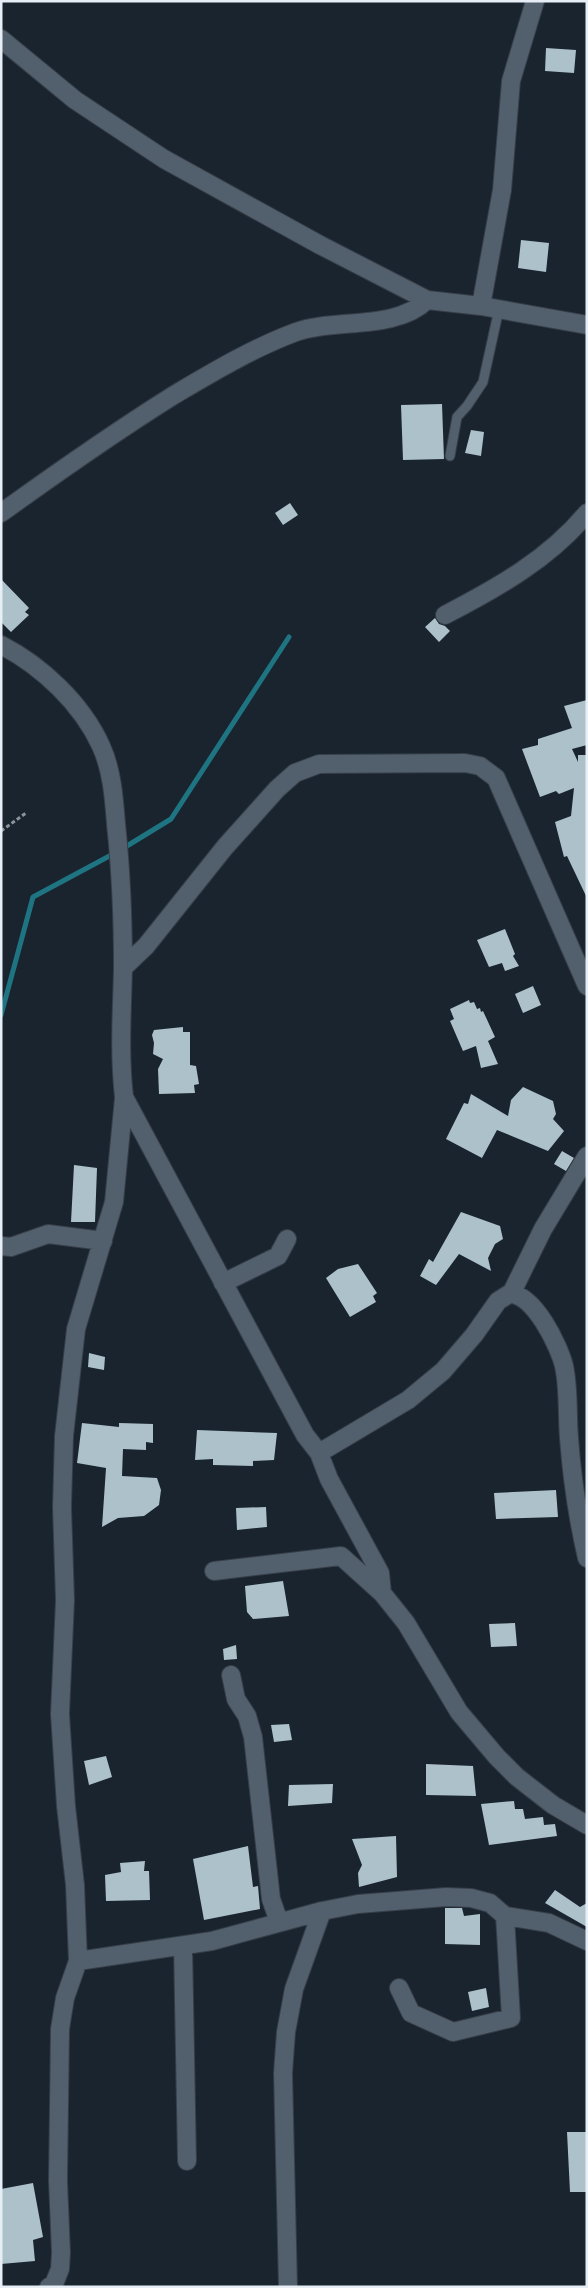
<svg xmlns="http://www.w3.org/2000/svg" width="588" height="2288" viewBox="0 0 588 2288" font-family="'Roboto Condensed',sans-serif">
<rect width="100%" height="100%" fill="#19242f"/>
<g fill="none" stroke-linecap="round" stroke-linejoin="round">
<path stroke="#1f7481" stroke-width="5" d="M122,849l49,-30 118,-182
M1,1015l32,-118 82,-44"/>
</g>
<path fill="#adc1cb" d="M546,48l30,2 -2,23 -29,-2z
M521,240l28,3 -3,29 -28,-4z
M442,404l2,55 -41,1 -2,-55z
M471,430l13,2 -3,24 -16,-3z
M290,503l8,12 -15,10 -8,-12z
M1,579l28,29 -4,4 4,3 -18,17 -10,-10z
M435,618l4,6 6,2 5,5 -11,11 -14,-15z
M587,700v45l-15,4 6,13v-7h9v143l-20,-42 -3,1 -9,-35 16,-6 3,-28 -15,6 -3,-3 -16,6 -18,-48 16,-4v-6l34,-11 -8,-22z
M505,929l10,25 -2,2 6,10 -14,5 -3,-8 -13,4 -12,-27z
M533,986l8,19 -18,8 -8,-19z
M469,1000l1,3 4,-1 3,7 3,-1 1,4 2,-1 12,26 -7,4 10,23 -17,4 -5,-22 -13,5 -13,-30 4,-2 -4,-10z
M183,1027v5h7v33l6,1 3,18 -5,1 1,8 -36,1 -1,-25 5,-10 -10,-5 1,-11 -2,-8 2,-5z
M523,1087l30,14 3,13 -3,5 11,12 -16,20 -51,-21 -15,28 -36,-19 18,-36 4,1 3,-10 37,22 3,-16z
M562,1151l12,7 -8,13 -12,-7z
M74,1165l23,3 -2,54h-24z
M461,1212l39,14 3,13 -8,5 -7,14 3,13 -32,-17 -23,31 -16,-9 9,-17 4,3z
M358,1264l19,29 -4,3 3,6 -26,15 -24,-39 12,-9z
M89,1353l16,4 -1,13 -16,-3z
M82,1423l37,4v-4l34,1v19l-7,-1v8l-23,-1 -1,27 35,2 4,12 -2,15 -15,11 -26,2 -16,9 4,-59 -29,-5z
M197,1430l80,3 -3,27 -21,1v5l-40,-1v-6l-18,1z
M556,1490l2,27 -62,2 -2,-26z
M266,1507l1,20 -30,3 -1,-22z
M283,1581l6,35 -36,3 -6,-7 -2,-26z
M515,1623l2,23 -26,1 -2,-23z
M236,1645l1,14 -13,1 -1,-11z
M289,1724l3,16 -18,2 -3,-17z
M106,1756l6,21 -23,8 -5,-24z
M426,1764l47,2 3,30 -50,-1z
M333,1784l-1,19 -44,3 1,-21z
M514,1801l1,8h8l2,10 18,-2 1,8 11,-1 2,12 -68,9 -8,-41z
M396,1836l1,41 -38,10 -1,-14 4,-8 -10,-26z
M248,1846l5,41 5,-1 2,23 -56,11 -11,-61z
M145,1861l-1,10h5l1,29 -44,1 -1,-26 16,-3 -1,-9z
M555,1890l25,17 7,-4v24l-42,-24z
M445,1908h17l2,8 16,-2v31l-35,-1z
M486,1988l3,19 -17,4 -4,-19z
M567,2132h20v60h-17z
M33,2183l10,54 -10,3 2,21 -34,3v-75z"/>
<g fill="none" stroke-linecap="round" stroke-linejoin="round">
<g stroke="#363e48" stroke-width="11">
<path id="service" d="M450,456l7,-39 10,-11 16,-24 16,-73"/>
</g>
<g stroke="#363e48" stroke-width="20">
<path id="minor" d="M1,39l74,61 89,59 156,86 107,55
M481,306l21,-116 9,-109 24,-80
M1,513c57,-41 114,-81 173,-118 39,-23 79,-47 122,-63 39,-14 99,-1 131,-32l54,6 106,19
M445,615c52,-27 104,-56 142,-102
M1,645c41,21 81,59 100,101 11,24 13,52 15,78 5,47 7,96 7,144 -1,43 -4,85 1,129l181,338 14,18 89,-53 35,-29 31,-36 24,-34 11,-7c25,-1 50,52 55,72 5,23 3,48 5,72 3,40 9,81 18,120
M123,968l23,-22 79,-99 52,-58 18,-16 24,-9 146,-1 15,3 16,12 91,208
M1,1246l10,1 37,-13 55,7
M223,1283l55,-27 9,-17
M511,1294l32,-65 44,-73
M319,1453l10,26 51,94 2,20 24,30 53,89 38,45 20,20 36,28 34,20
M214,1571l127,-15 41,37
M231,1675l5,24 11,17 6,21 18,162 8,23
M183,1946l4,215
M78,1961l134,-20 110,-30 36,-7 88,-7 25,1 19,5 15,13 44,7 38,18
M399,1988l12,25 42,19 58,-14 -6,-102
M49,2287l5,-3 6,-15 1,-16 -3,-72 2,-152 5,-31 13,-37 -3,-76 -9,-79 -6,-92 5,-114 -3,-93 2,-71 12,-107 38,-127 10,-104
M288,2287l-5,-214 3,-41 8,-43 28,-78"/>
</g>
<path stroke="#8a939c" stroke-width="3" stroke-dasharray="4 2.5" stroke-linecap="butt" d="M1,831l25,-18"/>
<use href="#service" stroke="#525f6c" stroke-width="9"/>
<use href="#minor" stroke="#525f6c" stroke-width="18"/>
</g>
<rect width="588" height="2288" fill="none" stroke="#e7eef6" stroke-width="5"/>
</svg>
